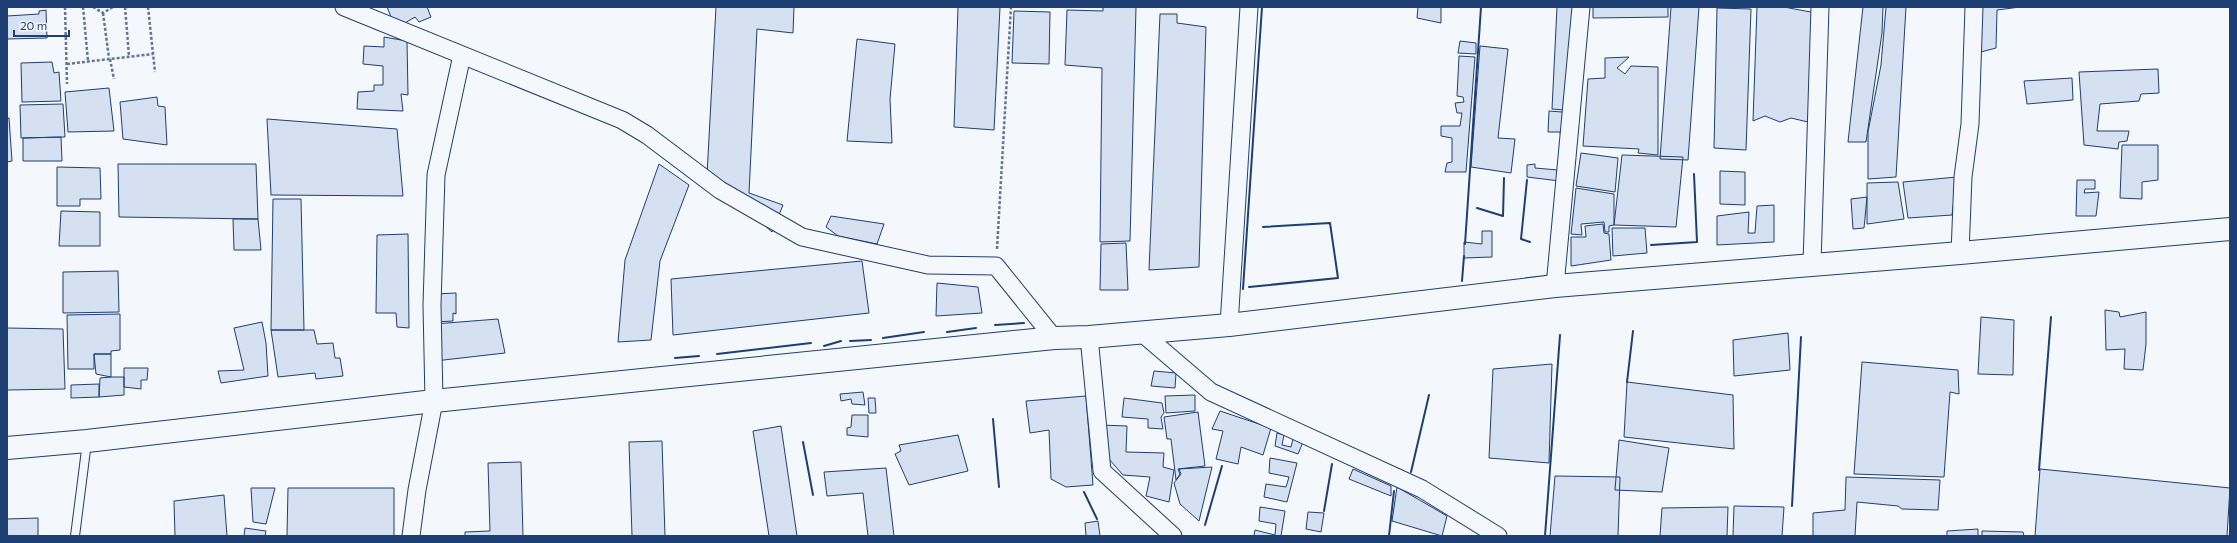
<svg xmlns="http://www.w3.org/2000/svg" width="2237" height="543" viewBox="0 0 2237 543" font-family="Commissioner,sans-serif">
<rect width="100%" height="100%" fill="#f4f7fb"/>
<path fill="#d5e0f0" stroke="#1d3f73" d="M387,7h40l4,10 -12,5 -4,-5 -10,6 -14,-6z
M716,7h78l-1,26 -36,-4 -8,164 34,12 -11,27 -65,-57z
M958,7h42l-6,123 -40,-3z
M1103,7h33l-6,234 -30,1 2,-174 -37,-3 2,-55 36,1z
M1418,7h23v16l-24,-5z
M1557,7h26l-7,104 -24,-2z
M1593,7h75v10l-75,1z
M1671,7h28l-11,153 -28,-1z
M1757,7h27l32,6 -8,109 -17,-4 -11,4 -15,-6 -12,5z
M1863,7h20l-1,26 -16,109h-18z
M1886,7h20l-10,170 -28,2v-47l13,-67z
M1978,7h42l-23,3 -1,38 -19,5z
M1717,8l34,1 -5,141 -32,-2z
M46,10l1,28 -40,1v-23l32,-2v-3z
M1014,11l36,1 -1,52 -37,-1z
M1160,14h17v9l29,4 -7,240 -50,3z
M384,37l23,4 1,54 -7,-1 2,17 -46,-2 1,-17 16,-1v-6h9v-19l-20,-2 1,-18 20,1z
M857,39l38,5 -5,55 2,44 -45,-2z
M1460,41l16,2v11l-18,-1z
M1480,46l28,3 -10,89 17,1 -4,34 -40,-6z
M1459,56l16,1 -9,115h-21l2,-9 5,-1v-24l-11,-2v-10h19l2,-13h-5l-2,-10 9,-1 -1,-5 -6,-1z
M1629,57l-12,11 8,6 6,-8 27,1v88l-20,-2 1,-4 -56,-3 5,-67 17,-1v-20z
M52,62l2,11 5,-1 2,29 -39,1 -1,-39z
M2158,69l1,24 -18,1 -2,7 -39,3 -3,27h32l-2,10 -8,1 -1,7 -34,-4 -5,-73z
M2072,78l1,22 -46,4 -3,-23z
M109,88l5,43 -46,1 -3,-40z
M157,97l1,9 7,1 2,38 -44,-6 -3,-37z
M63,104l2,33 -44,1 -1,-33z
M1549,111l26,2 -14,25 -1,-6h-12z
M7,118h2l3,43 -5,1z
M267,119l130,10 6,67 -132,-1z
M61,137l1,24h-39v-23z
M2122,145h36v35l-16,2v17l-22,-1z
M1581,153l37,5 -3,34 -39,-6z
M1622,155l61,2 -7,70 -62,-2z
M118,164h138l2,55 -139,-2z
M659,164l30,21 -29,76 -9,79 -33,2 7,-82z
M1535,164v4l34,3 -1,11 -41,-5v-12z
M57,167l43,1 1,31h-21v7h-23z
M1720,171l25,1v33l-25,-1z
M1957,177l-5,38 -44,3 -5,-36z
M2077,180h18v9h-10l-1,4 15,-1 -3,24h-20z
M1898,182l6,37 -37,5v-41z
M1576,188l38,6v31l-5,1v6h-4l-1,-10 -23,2 1,11 -11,-1z
M1867,197l-3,31 -11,1 -2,-30z
M273,199h28l3,131h-33z
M1774,205v37l-57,3v-29l32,-4 -1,21h7l2,-27z
M61,211l39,1v34h-41z
M831,216l53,8 -7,20 -39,-8 -12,-9z
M233,219h25l3,31h-27z
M1603,224l1,9 5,1 2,26 -40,6v-29h15l-1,-11z
M1612,228h33l2,25 -34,3z
M1482,231h10v26l-28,1v-16l18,2z
M408,234l1,94 -12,-1 -1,-14h-20l1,-78z
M1126,243l2,47h-28l1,-46z
M862,261l7,52 -196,22 -2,-56z
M118,271l1,41 -56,1v-41z
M937,283l41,4 4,26 -46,3z
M456,293v21l-3,-1v8l-19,1 1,-28z
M2105,310l14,2 1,5 26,-5v32l-3,26 -19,-1 1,-20 -19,1z
M120,314v36l-9,1v3h-17v15h-26l-1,-54z
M1981,317l33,3 -1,55 -35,-1z
M498,319l7,34 -70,8 -1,-37z
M262,322l4,21 2,33 -47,7 -3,-12 26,-1 -10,-42z
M7,328l56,1 2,60 -58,1z
M271,330h43l3,14 16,-1 2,15h5l3,18 -27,3 -1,-6 -37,4z
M1788,333l2,37 -56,6 -1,-36z
M94,354h17v23l-15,-3z
M1862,362l96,8 1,24 -9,-2 -6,85 -90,-3z
M1552,364l-3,99 -60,-5 4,-89z
M124,368h24l-1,12h-6v9l-17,-2z
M1154,371l22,2 -1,15 -24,-2z
M111,377h13v18l-25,2 1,-19z
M1627,382l106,13 1,54 -110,-12z
M99,384v13l-28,1v-13z
M863,392l2,13 -13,-1 -1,-5 -10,2 -1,-7z
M1195,395v16l-29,2 -1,-17z
M1086,396l7,89 -27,2 -15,-8 -2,-49 -19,3 -4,-32z
M868,398h7l1,15h-7z
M1124,398l38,5 2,10 -3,4 2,12 -15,-1v-9l-26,-2z
M1220,411l51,17 -8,27 -22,-8 -3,17 -22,-5 7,-28 -11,-2z
M1198,412l7,54 -27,3 2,5 -4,6 -5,-41h-4l-3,-22z
M852,415h16v22l-21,-2v-7l4,-1z
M1100,425l27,1 -1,26 38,1 -1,14 11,3 -5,32 -23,-6 4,-19 -27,-2 -14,-16z
M781,426l16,110h-28l-16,-105z
M1277,433l7,2 -2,10 9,2 2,-8 10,3 -5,12 -23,-8z
M958,435l10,36 -59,14 -14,-31 6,-3 -2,-6z
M1619,440l50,8 -7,44 -47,-2z
M662,441l3,95h-33l-3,-94z
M1270,458l27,5 -10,39 -23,-5 2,-13 20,3 3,-10 -20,-4z
M521,462l2,74h-58v-4l25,-1 -2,-68z
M1212,467l-13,54 -19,-17 -6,-21 7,-9 -2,-5z
M886,468l8,68h-26l-5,-43 -36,3 -3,-24z
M1353,469l38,17v10l-42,-17z
M2040,469l190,19 -3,48h-192z
M1555,476l65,1 -2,59h-68z
M1846,477l94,3 -2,30 -36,-1 -4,-3 -41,-4 -2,34h-42v-23l32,-3z
M1397,487l50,29 -5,20 -50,-15z
M251,488h24l-9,36 -13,-2z
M288,488h106v48h-107z
M224,495l3,41h-52l-1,-35z
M1734,506l50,1 -2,29h-49z
M1260,507l25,4 -4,25h-27l1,-6 20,5 1,-11 -17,-3z
M1728,507l-1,29h-67l2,-28z
M1308,512l16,1 -3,19 -15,-3z
M38,518v18h-31v-17z
M1098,521l2,15h-14l-1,-13z
M245,528l21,3 -1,5h-21z
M1978,529v7h-31v-5z
M1982,531l41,1 1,4h-42z"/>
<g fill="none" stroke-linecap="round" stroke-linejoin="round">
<g stroke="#1d3f73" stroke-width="10">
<path id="lane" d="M75,536l12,-94"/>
</g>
<g stroke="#1d3f73" stroke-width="19">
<path id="street" d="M344,7l278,113 25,15 73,55 82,47 126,28 68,1 58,72
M1960,253l3,-76 7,-53 4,-117
M1812,264l8,-257
M1555,286l26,-279
M1229,325l20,-318
M1142,333l69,59 211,97 76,47
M1089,337l13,134 71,65
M411,536l6,-46 17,-89 -2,-96 4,-130 26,-120"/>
</g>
<g stroke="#1d3f73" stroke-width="24">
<path id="secondary" d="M7,448l80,-7 347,-40 620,-63 35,-1 140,-12 326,-39 405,-33 270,-24"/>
</g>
<path stroke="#5e769c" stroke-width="2.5" stroke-dasharray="3 2" stroke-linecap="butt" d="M65,7l2,77
M83,7l5,54
M93,7l10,6 10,-6
M125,7l4,49
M148,7l7,65
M103,13l6,45
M110,59l4,20
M67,64l86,-10
M997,249l14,-242"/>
<use href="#lane" stroke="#f4f7fb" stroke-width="8"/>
<use href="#street" stroke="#f4f7fb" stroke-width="17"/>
<use href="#secondary" stroke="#f4f7fb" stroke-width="22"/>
<path stroke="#1d3f73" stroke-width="2" d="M1527,180l-6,59 9,3
M1477,208l26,8 1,-38
M1465,244l16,-237
M1651,245l46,-3 -3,-68
M1462,281l2,-25
M1249,287l89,-9 -8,-55 -67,4
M1243,289l19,-282
M995,325l29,-2
M947,332l29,-4
M883,338l41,-6
M850,341l21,-1
M824,346l17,-5
M717,354l94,-11
M675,358l24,-2
M1627,382l6,-51
M993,419l6,68
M803,442l10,53
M2039,470l12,-153
M1411,472l18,-77
M1084,492l13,27
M1792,506l9,-169
M1324,511l8,-47
M1205,525l17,-59
M1389,536l5,-45
M1545,536l15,-201"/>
</g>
<rect width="2237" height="543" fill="none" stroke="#1d3f73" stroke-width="16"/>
<path d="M14 30v6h55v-6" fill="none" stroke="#1d3f73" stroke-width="2"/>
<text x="20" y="30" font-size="12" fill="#1d3f73" stroke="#f4f7fb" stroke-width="3" paint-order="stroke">20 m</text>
</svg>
